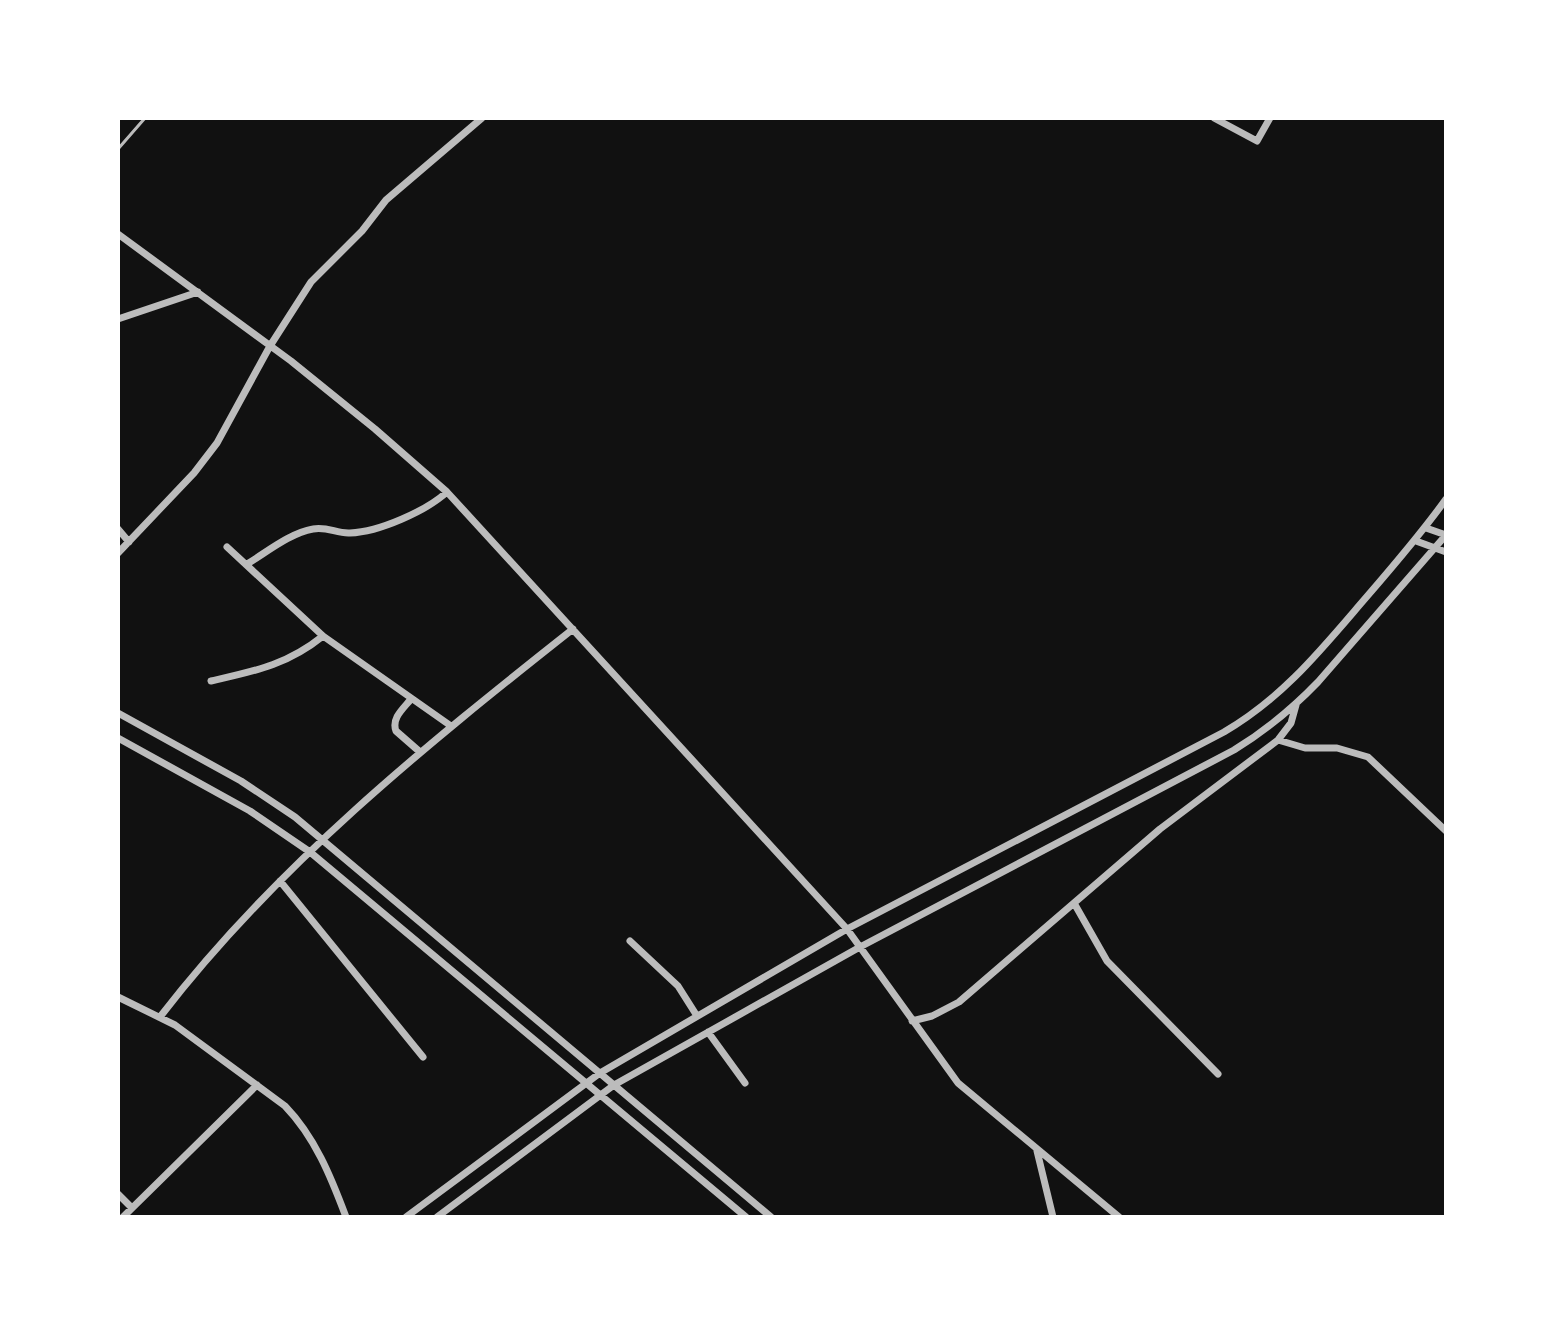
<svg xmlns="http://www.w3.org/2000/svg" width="1564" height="1335" viewBox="0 0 1564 1335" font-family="Raleway,sans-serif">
<rect width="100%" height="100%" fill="#111"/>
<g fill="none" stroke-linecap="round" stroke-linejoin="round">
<path stroke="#bcbcbc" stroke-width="3" d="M118,149l27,-31"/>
<path stroke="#bcbcbc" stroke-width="7" d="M1214,118l43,23 13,-23
M118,234l173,127 84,68 72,63 400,437 111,154 161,134
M118,319l80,-27
M1426,528l20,7
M118,529l11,13
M1416,541l30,11
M227,547l96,89 128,90
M118,553l76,-80 23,-30 53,-97 41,-64 51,-51 24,-31 96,-82
M247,564c20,-12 43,-31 66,-35 14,-3 24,5 37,4 29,-1 76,-22 97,-41
M211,681c44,-10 76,-16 112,-45
M411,699c-7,9 -20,19 -15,32l24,21
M118,713l123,68 54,36 476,400
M118,738l132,73 60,41 436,365
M1278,740l27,8h32l31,9 78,74
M280,881l143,176
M1074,903l33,58 111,113
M630,941l48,45 19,30
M118,997l57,28 110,81c30,31 46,71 61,111
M160,1017c116,-151 265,-271 413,-388
M912,1021l20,-5 27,-14 201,-173 118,-89 13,-17 5,-18
M708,1032l37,51
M1037,1151l16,66
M118,1194l14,14
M123,1217l134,-132
M406,1217l194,-144 247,-144 377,-197c55,-32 92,-76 133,-124 31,-36 62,-71 89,-109
M437,1217l177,-132 246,-138 374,-197c31,-19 58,-41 84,-68l128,-147"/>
</g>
<rect width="1564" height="1335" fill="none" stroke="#ffffff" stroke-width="240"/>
</svg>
